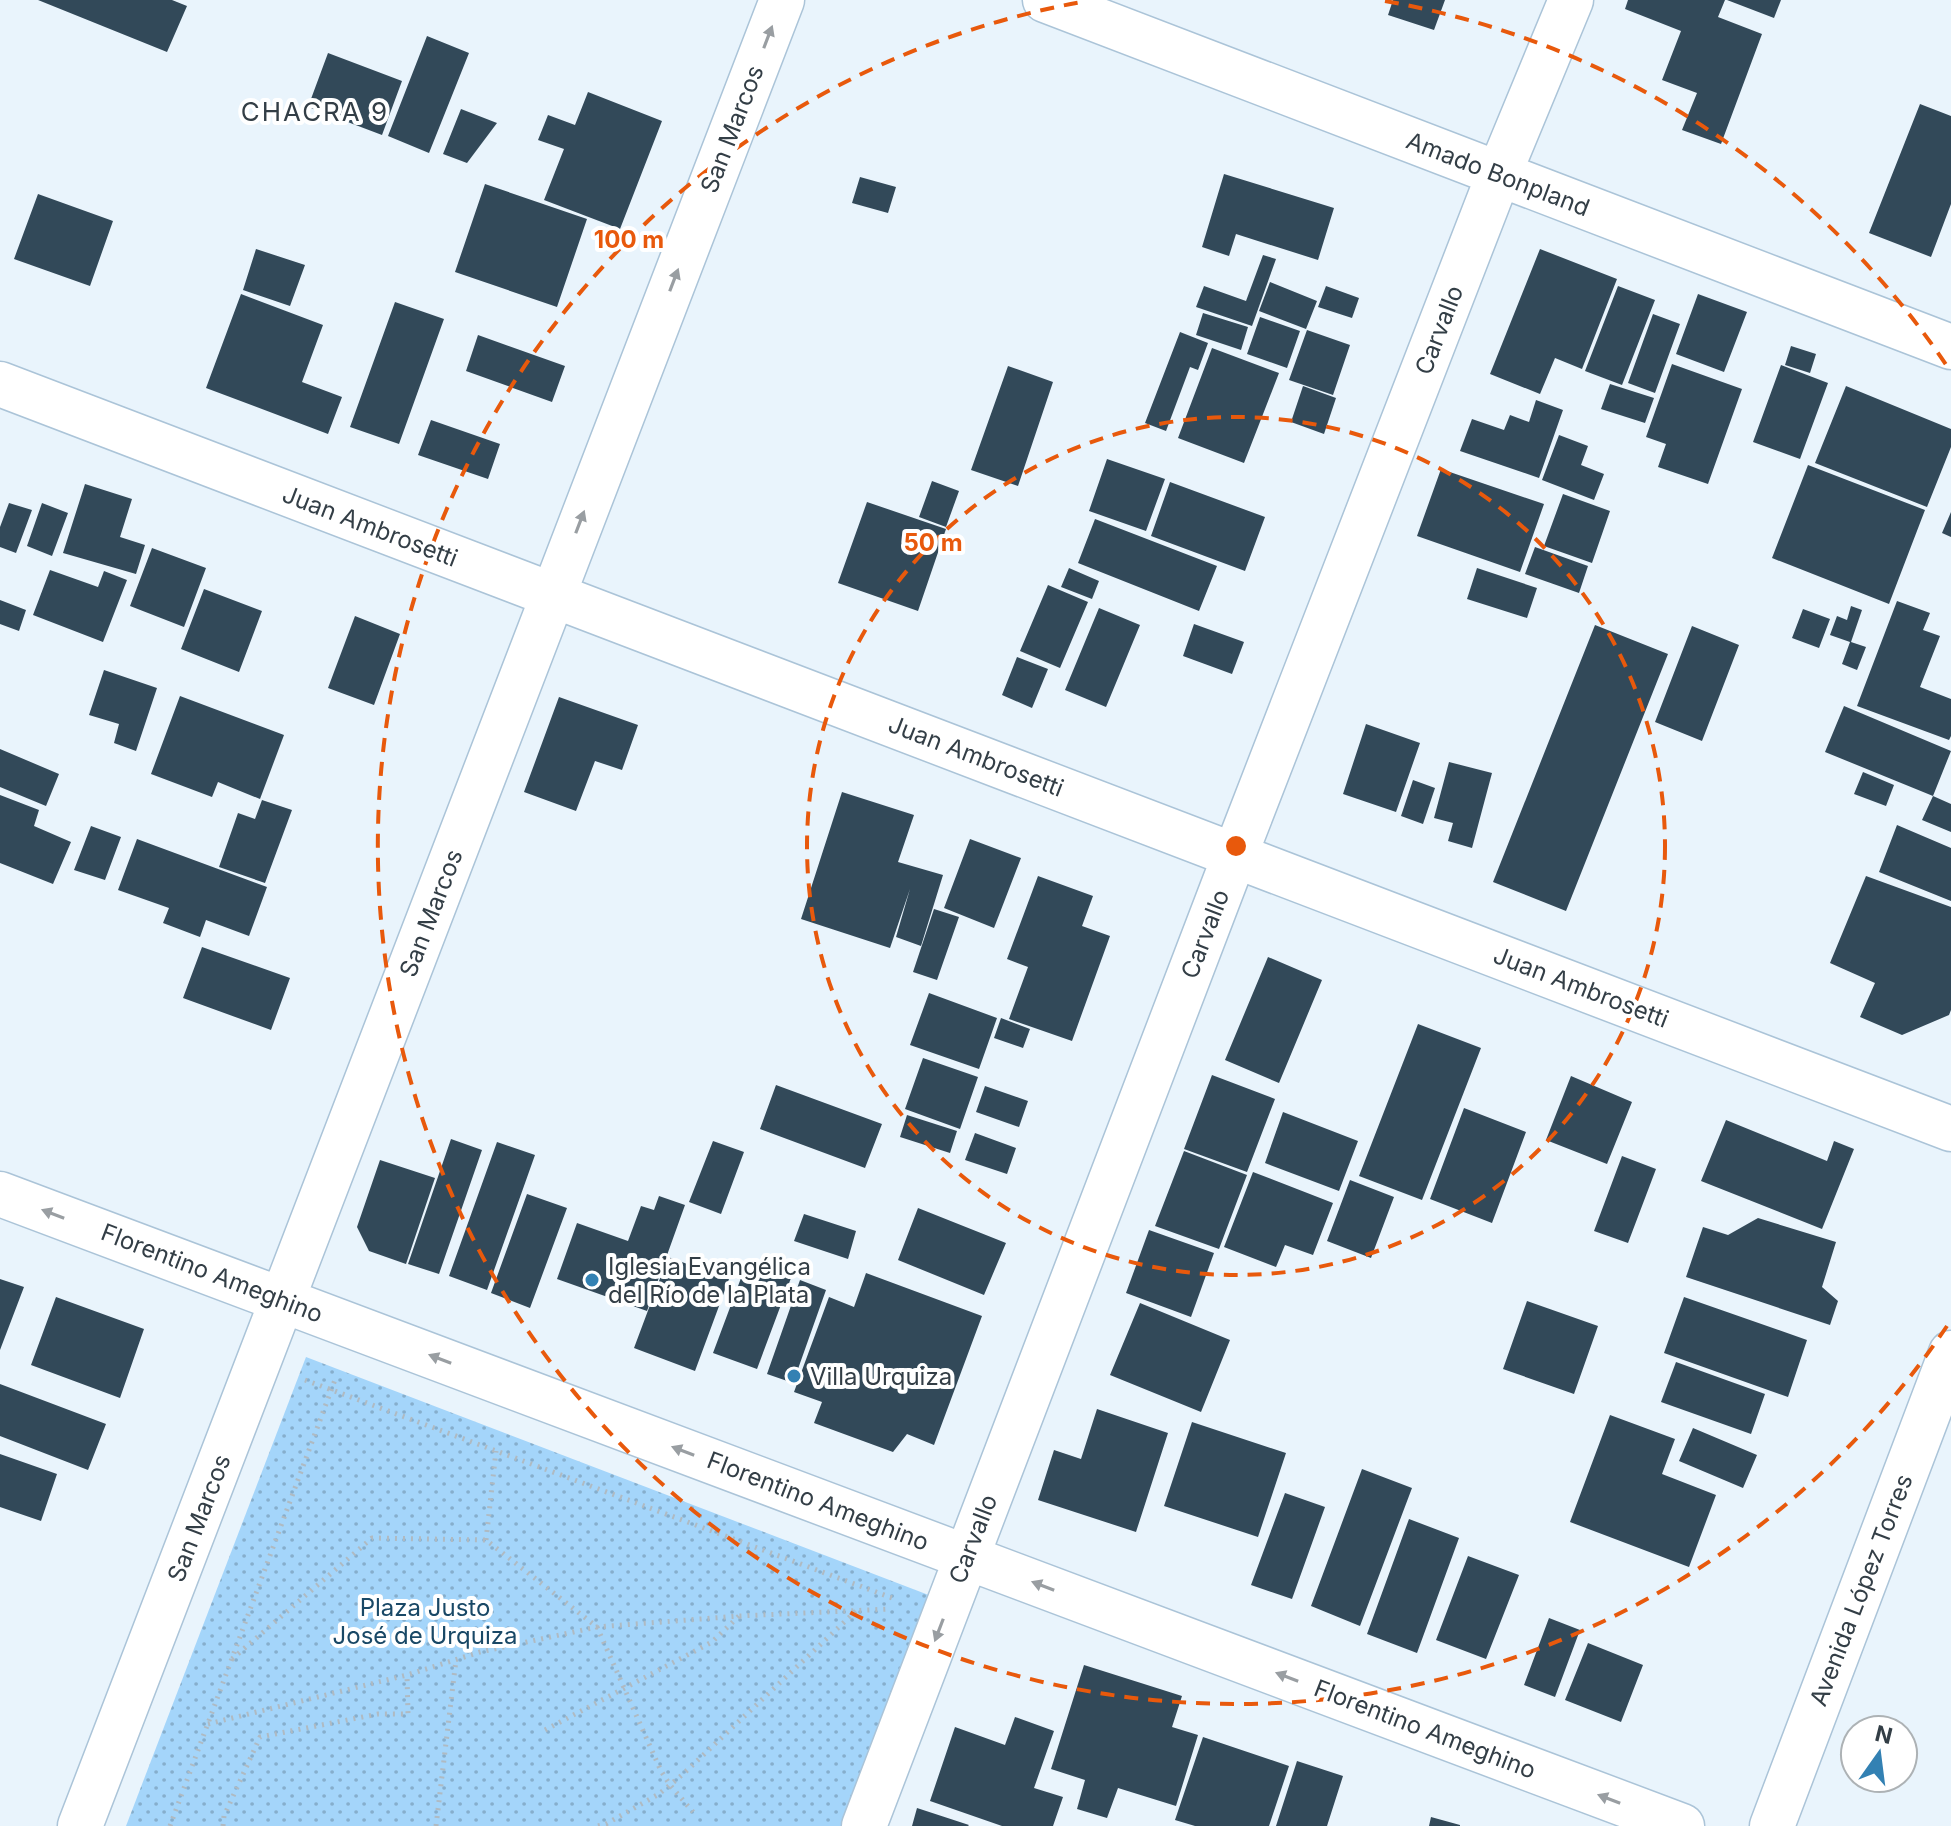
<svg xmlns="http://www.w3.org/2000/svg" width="1951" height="1826" viewBox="0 0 1951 1826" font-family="Inter,sans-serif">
<defs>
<pattern id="park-dots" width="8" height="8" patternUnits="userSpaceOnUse" patternTransform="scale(2)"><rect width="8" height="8" fill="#a4d5fa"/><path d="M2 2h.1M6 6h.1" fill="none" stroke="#86aecc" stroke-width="1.8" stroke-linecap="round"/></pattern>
</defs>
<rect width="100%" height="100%" fill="#e9f4fc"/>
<path fill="url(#park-dots)" d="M306,1357l620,237 17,8 -86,224h-731z"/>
<path fill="#324959" d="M38,0h134l15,6 -20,46z
M1393,0h52l-11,30 -46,-15z
M1628,0h97l-7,17 44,17 -41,110 -39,-14 15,-37 -35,-13 19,-49 -56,-22z
M1727,0h54l-7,18z
M427,36l42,17 -40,100 -41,-17z
M328,53l74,28 -20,54 -74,-28z
M588,92l74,29 -42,108 -76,-29 20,-51 -26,-9 10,-25 27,10z
M1920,104l31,12v88l-20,53 -62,-24z
M461,109l36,14 -30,40 -24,-9z
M1224,174l110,34 -16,52 -82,-26 -7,22 -27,-9z
M860,177l36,10 -8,26 -36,-10z
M485,184l102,35 -30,88 -102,-35z
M38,194l75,27 -23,65 -76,-27z
M256,249l49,16 -15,41 -47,-16z
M1540,249l77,30 -35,90 -27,-11 -15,36 -50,-20z
M1263,255l13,4 -24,67 -56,-19 8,-21 42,15z
M1270,282l47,19 -11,28 -47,-18z
M1326,286l33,12 -7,20 -34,-11z
M1618,286l37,14 -33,85 -37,-14z
M241,294l82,31 -21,57 40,15 -14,37 -122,-46z
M1698,294l49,18 -23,60 -48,-18z
M395,302l49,17 -45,125 -49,-17z
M1203,313l45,14 -7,23 -45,-15z
M1653,314l27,10 -25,69 -27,-10z
M1260,317l40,14 -13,37 -40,-14z
M1307,330l43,15 -17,50 -44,-15z
M1180,332l28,11 -10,27 -8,-3 -24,64 -21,-8z
M478,335l87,31 -13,36 -86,-31z
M1791,346l25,8 -6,19 -25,-8z
M1212,348l67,25 -35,90 -66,-25z
M1672,364l70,25 -34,95 -50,-17 8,-23 -20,-7z
M1781,365l47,18 -28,76 -47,-17z
M1008,366l45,16 -35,104 -47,-16z
M1610,384l44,14 -9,25 -44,-14z
M1303,386l33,12 -12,36 -33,-12z
M1846,386l105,43v18l-24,60 -112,-44z
M1536,400l27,10 -24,68 -79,-27 12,-32 32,11 6,-15 19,7z
M431,420l69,24 -12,35 -70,-24z
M1559,435l29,11 -7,19 23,9 -10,26 -52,-20z
M1107,459l58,20 -19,52 -57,-20z
M1808,465l117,45 -36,94 -117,-46z
M1441,469l103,35 -24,68 -103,-36z
M932,481l27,10 -13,36 -27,-10z
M1170,482l95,35 -20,54 -94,-35z
M85,484l47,15 -12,38 25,8 -9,29 -73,-21z
M1563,494l47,17 -18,52 -48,-17z
M867,502l79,27 -28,82 -80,-28z
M9,503l23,7 -16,43 -16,-6v-20z
M42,503l26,10 -16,43 -25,-10z
M1951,512v25l-9,-4z
M1095,519l122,47 -18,45 -121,-48z
M1535,547l53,19 -9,27 -54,-19z
M152,548l54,20 -22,59 -54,-21z
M1069,568l30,13 -7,18 -31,-12z
M1477,568l60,20 -10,30 -60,-19z
M50,570l48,17 6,-16 23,9 -24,62 -70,-27z
M1048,585l40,17 -28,66 -40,-17z
M204,589l58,22 -23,61 -58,-23z
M0,600l26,10 -7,21 -19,-7z
M1897,601l33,12 -7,17 17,6 -20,51 31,12v37l-2,4 -92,-34z
M1851,606l11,4 -11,32 15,5 -9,23 -15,-6 8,-22 -20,-7 7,-19 10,4z
M1099,608l41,17 -34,82 -41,-17z
M1803,609l27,10 -11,29 -27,-10z
M355,616l45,18 -26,71 -46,-17z
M1194,624l50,18 -12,32 -49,-18z
M1595,625l73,29 -102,257 -73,-29z
M1692,626l47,19 -37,96 -47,-19z
M1017,657l31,12 -16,39 -30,-13z
M104,670l53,18 -21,63 -22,-8 5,-19 -30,-9z
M180,696l104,39 -24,64 -42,-17 -6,15 -61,-23z
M559,697l79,28 -16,45 -27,-9 -19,50 -52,-19z
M1844,706l107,45 -18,45 -108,-44z
M1366,724l54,19 -24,69 -53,-18z
M0,749l59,25 -13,32 -46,-19z
M1449,762l43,11 -20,75 -24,-7 5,-18 -19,-5z
M1863,772l31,13 -8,21 -32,-12z
M1413,780l22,8 -12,36 -22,-8z
M842,792l72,23 -16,47 45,13 -22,71 -25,-9 14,-48 -20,59 -89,-29z
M0,795l39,15 -5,16 37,16 -18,42 -53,-21z
M1933,796l18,8v28l-29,-12z
M262,800l30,10 -27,73 -46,-16 19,-54 17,6z
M1897,825l54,23v53l-72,-29z
M91,826l30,11 -16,43 -31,-10z
M137,839l130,48 -18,49 -43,-16 -6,17 -37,-14 6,-15 -51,-18z
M970,839l51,19 -27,70 -50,-20z
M1038,876l55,20 -11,30 28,10 -38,105 -63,-22 19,-52 -21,-8z
M1866,876l85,31v103l-2,5 -47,20 -42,-18 15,-34 -45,-20z
M934,909l25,8 -22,63 -24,-8z
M202,947l88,31 -19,52 -88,-32z
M1268,957l54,23 -43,103 -54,-23z
M929,993l68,25 -18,51 -69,-24z
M1001,1018l29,11 -7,19 -29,-10z
M1418,1024l63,24 -59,152 -63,-24z
M923,1058l55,19 -18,52 -55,-20z
M1212,1075l63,24 -28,73 -63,-23z
M1571,1076l61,26 -25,62 -61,-24z
M776,1085l106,39 -17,44 -105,-39z
M985,1086l43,15 -9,26 -43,-15z
M1464,1108l62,24 -34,91 -62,-24z
M1283,1112l75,29 -19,50 -74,-28z
M907,1115l50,16 -7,22 -50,-16z
M1726,1120l101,41 7,-20 20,8 -32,80 -121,-48z
M975,1133l41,15 -9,26 -42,-14z
M451,1139l31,11 -43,124 -31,-10z
M713,1141l31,11 -23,62 -32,-12z
M497,1142l38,13 -48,135 -38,-14z
M1184,1151l63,24 -28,74 -64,-23z
M1622,1156l34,13 -28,74 -34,-12z
M380,1160l55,18 -29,86 -37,-13 -12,-24z
M1253,1172l80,31 -20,52 -28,-10 -9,22 -52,-20z
M1350,1180l44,17 -23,61 -44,-17z
M527,1194l40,14 -37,100 -39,-15z
M659,1196l26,9 -38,106 -90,-32 20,-56 51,18 13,-35 13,4z
M918,1208l88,35 -22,52 -86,-35z
M804,1214l52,17 -8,28 -54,-18z
M1758,1218l78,24 -14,45 16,14 -8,24 -144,-48 17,-50 25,8z
M1149,1230l65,23 -23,64 -65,-24z
M668,1257l61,22 -34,92 -61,-23z
M747,1262l44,16 -34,91 -44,-16z
M866,1273l116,43 -48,129 -27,-11 -14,18 -79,-29 8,-21 -28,-10 35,-95 25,10z
M0,1279l24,8 -24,63z
M800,1280l26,10 -33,93 -26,-9z
M56,1297l88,32 -24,69 -89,-33z
M1684,1297l123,43 -19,57 -124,-44z
M1527,1301l71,25 -24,68 -71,-25z
M1140,1303l90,37 -29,72 -91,-37z
M1676,1362l89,32 -14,40 -90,-32z
M0,1384l106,40 -18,46 -88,-34z
M1097,1409l71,24 -32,99 -98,-32 16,-50 27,9z
M1610,1415l65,24 -13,35 54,21 -27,72 -119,-45z
M1192,1422l94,31 -28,84 -94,-31z
M1693,1428l64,27 -14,33 -64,-27z
M0,1454l57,20 -16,47 -41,-14z
M1362,1469l50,19 -52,138 -49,-20z
M1285,1493l40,14 -33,92 -41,-14z
M1409,1519l50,19 -42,115 -50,-19z
M1468,1556l51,19 -33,84 -50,-19z
M1549,1618l31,12 -25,67 -31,-12z
M1588,1643l55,22 -22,57 -56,-22z
M1084,1665l98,31 -10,31 26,8 -22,71 -58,-18 -11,30 -30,-9 8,-29 -34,-11z
M1015,1717l39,14 -20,57 29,9 -10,29h-51l-72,-25 25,-74 50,18z
M1203,1737l86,29 -20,60h-74l-20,-6z
M1297,1761l46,15 -16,50h-51z
M917,1808l52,17 -1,1h-56z
M1431,1817l29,8v1h-31z"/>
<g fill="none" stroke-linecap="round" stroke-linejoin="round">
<g stroke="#abc4d8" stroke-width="47">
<path id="street" d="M1045,0l906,347
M0,384l1951,745
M0,1194l1682,632
M80,1826l702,-1826
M864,1826l371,-971 264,-681 72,-174"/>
</g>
<g stroke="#abc4d8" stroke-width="47">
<path id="secondary" d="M1772,1826l179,-473"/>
</g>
<path stroke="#afbac2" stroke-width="5" stroke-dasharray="2 6" stroke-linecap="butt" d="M305,1380l590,219
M486,1540l10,-89
M232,1659l140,-121 114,2 111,87 64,144 9,14 23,27
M208,1724l199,-49 73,-23 117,-25 142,-11 151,-7
M545,1730l167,-88 27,-26
M170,1826l166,-449
M223,1826l1,-10 36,-79 118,-23h30l-1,-39
M436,1826l20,-166
M598,1826l8,-2 53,-30 23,-19 174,-164"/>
<use href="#street" stroke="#fff" stroke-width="44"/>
<use href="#secondary" stroke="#fff" stroke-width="44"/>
</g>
<defs><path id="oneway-solid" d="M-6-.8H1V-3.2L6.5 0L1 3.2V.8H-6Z" transform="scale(2)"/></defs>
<g fill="#999ea2">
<use href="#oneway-solid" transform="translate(768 37) rotate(-69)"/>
<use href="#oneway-solid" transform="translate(674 280) rotate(-69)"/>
<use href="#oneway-solid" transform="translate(580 522) rotate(-69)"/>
<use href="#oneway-solid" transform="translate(53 1214) rotate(-159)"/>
<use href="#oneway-solid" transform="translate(440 1359) rotate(-159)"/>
<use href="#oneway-solid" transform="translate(683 1451) rotate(-159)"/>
<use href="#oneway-solid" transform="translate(1043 1586) rotate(-159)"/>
<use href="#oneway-solid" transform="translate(939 1630) rotate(111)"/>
<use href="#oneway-solid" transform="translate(1287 1677) rotate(-159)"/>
<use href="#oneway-solid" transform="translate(1609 1799) rotate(-159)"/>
</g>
<g fill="none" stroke="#e8590c" stroke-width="4" stroke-dasharray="14 10">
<circle cx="1236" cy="846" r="429"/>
<path d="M1947 1326A858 858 0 1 1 1087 1M1385 1A858 858 0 0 1 1947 366"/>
</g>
<g fill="#3381b3" stroke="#fff" stroke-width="3">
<circle cx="592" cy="1280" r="8"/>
<circle cx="794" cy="1376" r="8"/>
</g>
<g text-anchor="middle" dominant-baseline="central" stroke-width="8" stroke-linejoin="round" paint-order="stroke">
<g font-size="24" fill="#333e46" stroke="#fff">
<text transform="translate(732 129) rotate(-69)">San Marcos</text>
<text transform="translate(1498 174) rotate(21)">Amado Bonpland</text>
<text transform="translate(1439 330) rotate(-69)">Carvallo</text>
<text transform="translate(370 526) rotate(21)">Juan Ambrosetti</text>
<text transform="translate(976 756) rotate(21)">Juan Ambrosetti</text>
<text transform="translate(431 913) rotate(-69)">San Marcos</text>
<text transform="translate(1205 934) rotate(-69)">Carvallo</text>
<text transform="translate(1581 987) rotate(21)">Juan Ambrosetti</text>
<text transform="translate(212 1273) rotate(21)">Florentino Ameghino</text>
<text transform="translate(818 1501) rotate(21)">Florentino Ameghino</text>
<text transform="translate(199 1518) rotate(-69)">San Marcos</text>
<text transform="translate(973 1539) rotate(-69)">Carvallo</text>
<text transform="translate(1861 1590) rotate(-69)">Avenida López Torres</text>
<text transform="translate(1425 1729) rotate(21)">Florentino Ameghino</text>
</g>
<g font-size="24" fill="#333e46" stroke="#fff" text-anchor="start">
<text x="608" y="1266">Iglesia Evangélica<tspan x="608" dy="28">del Río de la Plata</tspan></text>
<text x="810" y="1376">Villa Urquiza</text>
</g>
<g font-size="24" fill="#194866" stroke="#fff">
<text x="425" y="1607">Plaza Justo<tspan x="425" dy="28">José de Urquiza</tspan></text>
</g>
<g font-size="26" letter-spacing="2" fill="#333e46" stroke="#fff">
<text x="315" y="111">CHACRA 9</text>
</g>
</g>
<circle cx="1236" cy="846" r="12" fill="#e8590c" stroke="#fff" stroke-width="4"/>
<g font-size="24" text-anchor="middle" font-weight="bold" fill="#e8590c" stroke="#fff" stroke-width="8" stroke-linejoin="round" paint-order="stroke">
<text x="629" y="248">100 m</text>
<text x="933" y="551">50 m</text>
</g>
<g transform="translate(1879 1754) rotate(14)"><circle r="38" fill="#ffffff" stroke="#adb2b5" stroke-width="2"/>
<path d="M0-6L14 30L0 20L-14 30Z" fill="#3381b3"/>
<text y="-12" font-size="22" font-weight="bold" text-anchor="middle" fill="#333e46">N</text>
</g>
</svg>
